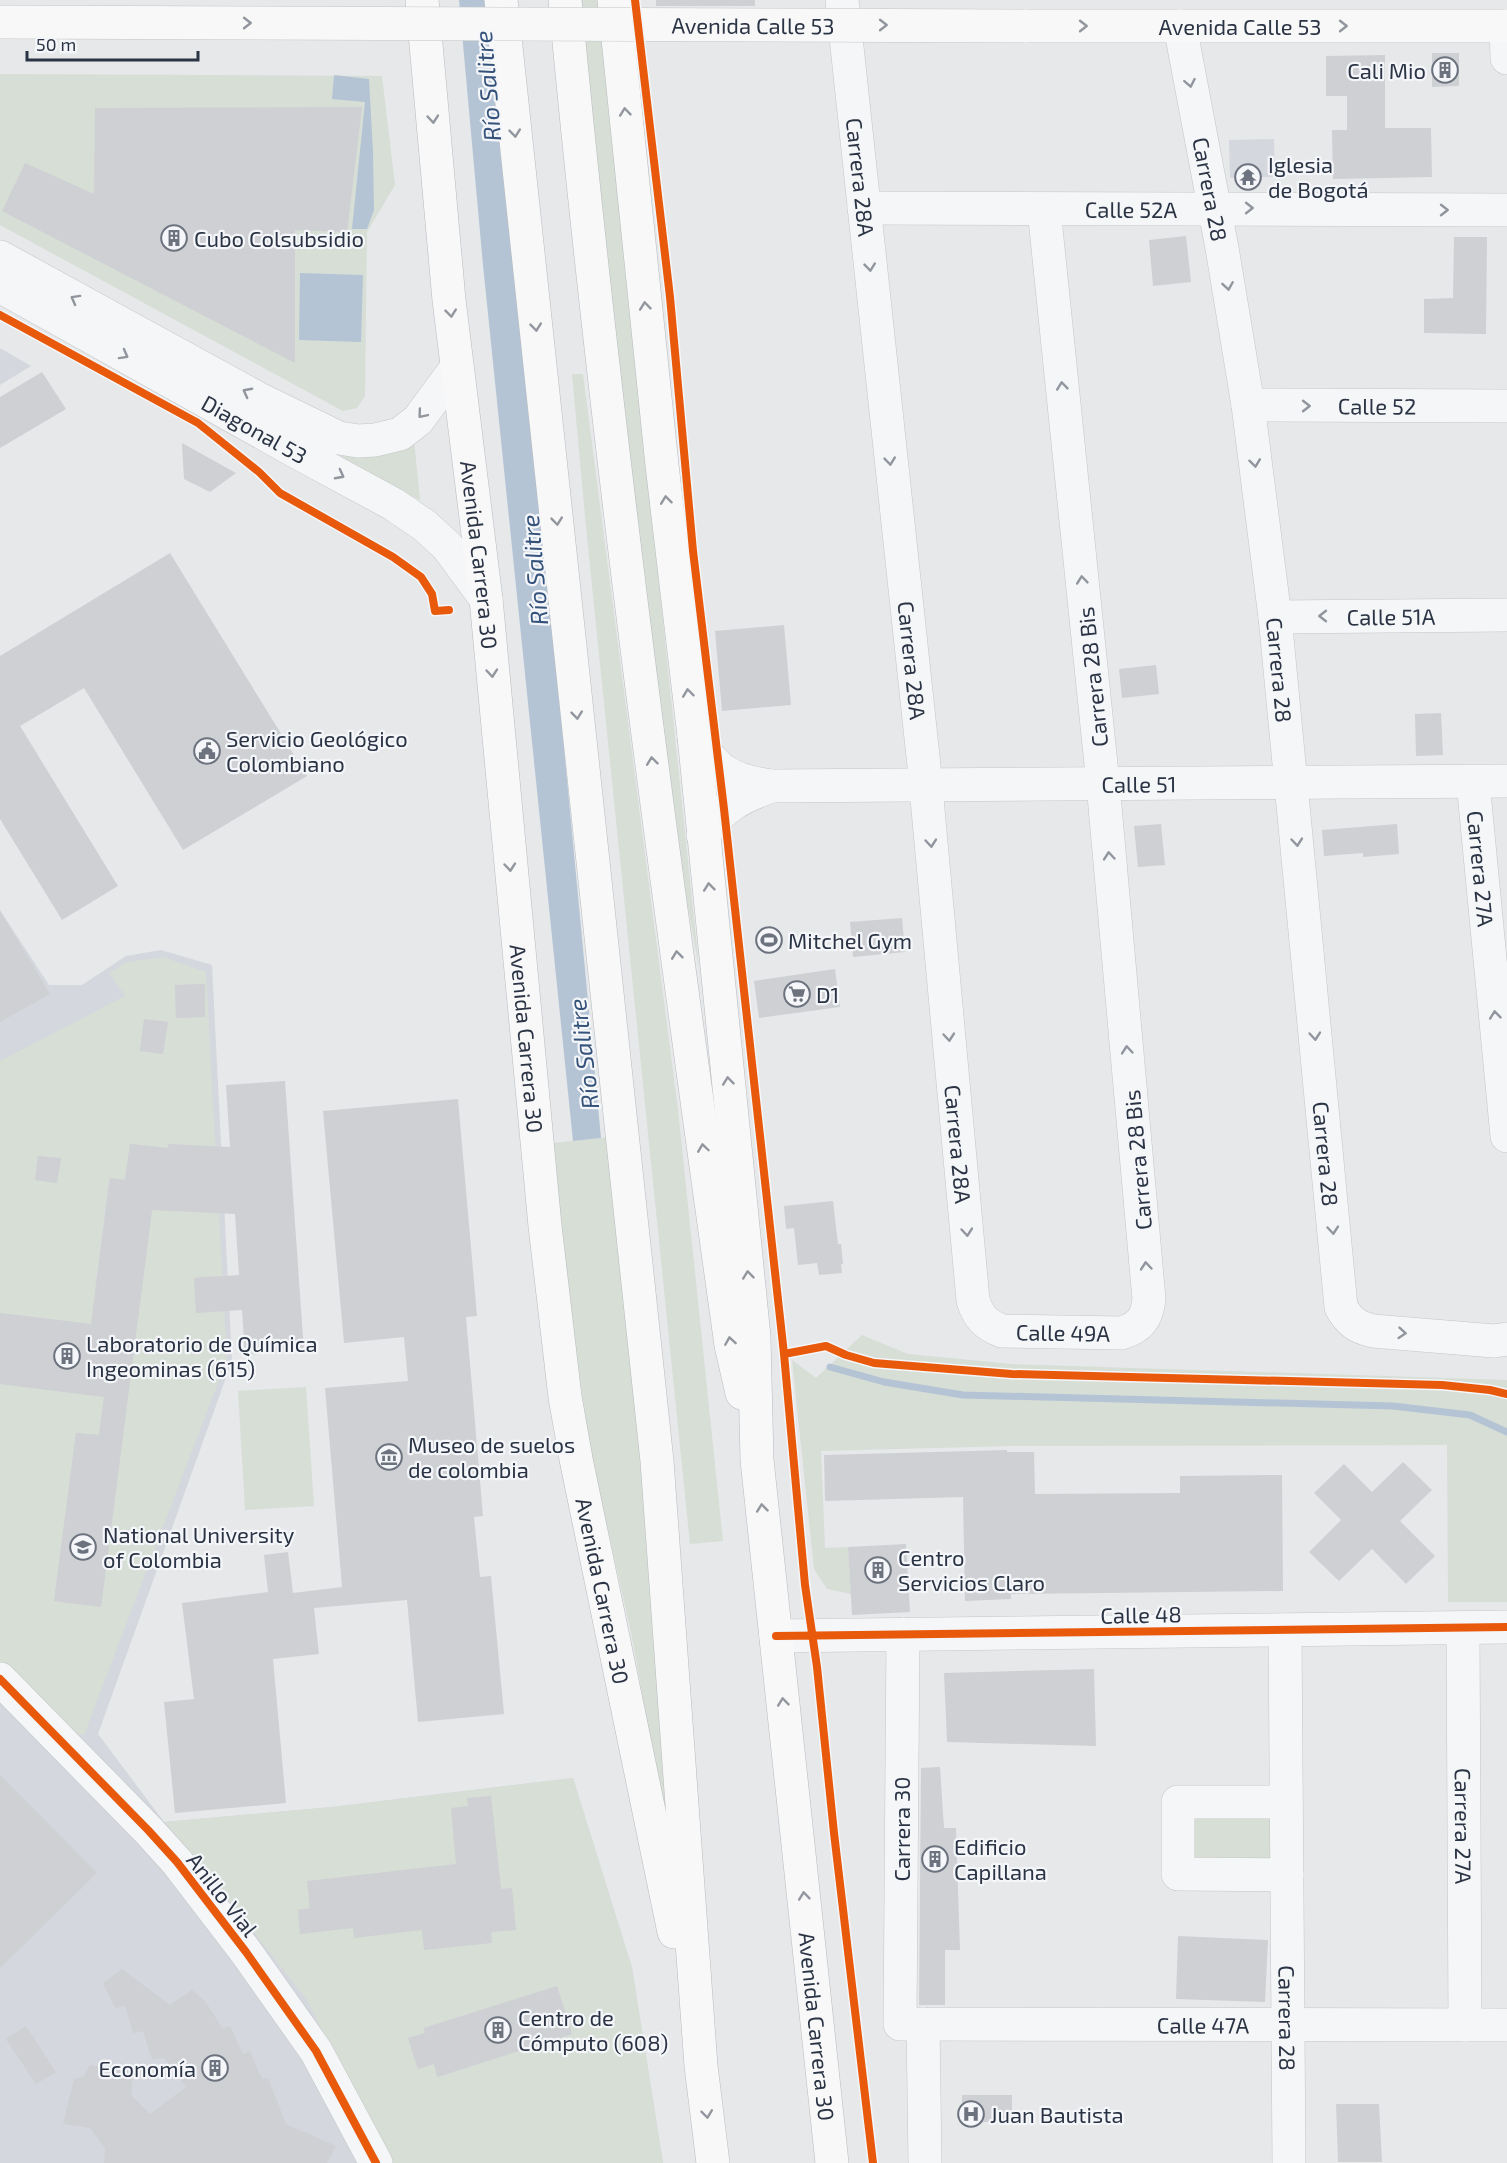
<svg xmlns="http://www.w3.org/2000/svg" width="1507" height="2163" viewBox="0 0 1507 2163" font-family="'Exo 2',sans-serif">
<rect width="100%" height="100%" fill="#e6e8ea"/>
<path fill="#d4d7dd" d="M1274,139l1,38 -45,1 -1,-38z
M0,348l31,18 -31,19z
M0,910l49,75h33l44,-29 35,-6 51,15 20,396 -134,373 66,88 168,-15 241,-29 59,190 31,195h-663z"/>
<path fill="#d6ded6" fill-rule="evenodd" d="M581,0h22l34,372 62,595 -39,-211 -70,-650z
M0,74l382,2 13,109 -28,47 -2,164 -8,12 -14,3 -343,-186z
M572,374h11l95,736 45,431 -33,3 -104,-1017z
M414,440l6,60 -83,-40 4,-6z
M163,957l43,15 21,387 -143,376 -24,-5 -60,-57v-289l104,13 -5,38 -23,-2 -22,168 47,6 59,-460 -30,-3 -5,36 -16,-1 -14,111 20,37 -115,-14v-252l125,-65 -16,-23 18,-11zM205,984v33l-29,1 -1,-33zM144,1019l24,3 -5,32 -23,-3zM168,1144l39,68 -42,-2zM38,1156l23,3 -4,24 -22,-3zM215,1276l3,35 -22,2 -2,-35z
M612,1137l28,239 37,513 -45,-252 -41,-182 -24,-164 -15,-148z
M862,1335l46,19 104,10 495,16v222h-59l-1,-157 -435,1 -191,5 4,97 23,-1 3,47 -24,-5 -13,-20 -22,-209 24,18z
M306,1387l8,119 -69,4 -7,-119z
M573,1778l59,190 31,195h-272l-85,-164 -90,-115 -52,-62 168,-15zM557,1986l15,48 -134,43 -4,-13 -16,5 -10,-30 17,-6 -1,-5z
M1274,1809l2,58 -86,-3 -1,-53z"/>
<path fill="#b4c4d5" d="M459,0h34l108,1138 -28,3 -90,-876z
M334,75l35,4 4,73 1,58 -7,19h-15l13,-127 -33,-3z
M300,273l63,2 -2,67 -62,-2z"/>
<g fill="none" stroke-linecap="round" stroke-linejoin="round">
<path stroke="#b4c4d5" stroke-width="7" d="M830,1367l54,15 79,13 430,11 77,9 37,17"/>
</g>
<path fill="#ced0d3" d="M656,0h99v6h-99z
M1432,53h27v33l-27,1z
M1385,55v73h46l1,49 -99,2 -1,-49h15v-34h-21v-40z
M362,107l-15,125 -52,-2v133l-293,-152 23,-48 69,31 1,-86z
M1186,236l5,46 -38,4 -4,-46z
M1454,237h33l-1,97 -62,-1v-34l29,-1z
M42,372l24,37 -66,39v-51z
M182,443l54,30 -26,19 -26,-13z
M170,553l137,223 -124,74 -99,-162 -64,38 98,160 -56,34 -62,-101v-163z
M784,625l7,80 -69,6 -7,-80z
M1156,665l3,29 -37,4 -3,-29z
M1441,713l2,42 -27,1 -1,-42z
M1161,824l4,41 -27,2 -4,-41z
M1397,824l2,30 -36,3v-4l-39,3 -2,-26z
M0,911l50,83 -50,28z
M902,918l3,34 -52,5 -3,-35z
M835,969l5,38 -81,11 -5,-37z
M205,984v33l-29,1 -1,-33z
M144,1019l24,3 -5,32 -23,-3z
M285,1081l19,270 -59,4 -3,-45 -46,3 -2,-35 45,-3 -4,-61 -83,-4 -51,397 -47,-6 22,-168 23,2 5,-38 -104,-13v-71l91,11 19,-146 15,2 5,-36 38,4v-4l62,3 -4,-62z
M458,1099l19,217 -11,1 17,199 -9,1 6,60 11,-1 13,138 -86,8 -11,-122 -93,8 5,46 -46,5 13,144 -111,10 -11,-111 30,-3 -12,-96 86,-11 -4,-37 24,-3 5,41 49,-6 -17,-199 83,-7 -4,-44 -60,6 -21,-232z
M38,1156l23,2 -4,25 -22,-3z
M833,1201l5,43h3l2,20h-2l1,9 -23,2 -2,-12 -19,2 -4,-37 -8,1 -2,-23z
M1007,1450v2h27l1,42 145,-1v-17l102,-1 1,116 -272,3v5l-46,2 -2,-104 -138,4 -1,-46z
M1403,1462l29,28 -32,31 35,35 -29,28 -34,-35 -33,32 -30,-29 32,-32 -27,-27 30,-29 28,28z
M906,1544l4,68 -58,3 -4,-68z
M1094,1669l2,77 -149,-4 -3,-69z
M940,1767l4,61h12l4,122h-15v55h-26l2,-237z
M0,1775l97,98 -97,95z
M491,1796l10,93 11,-1 4,42 -25,2 1,11 -68,7 -2,-20 -68,8 -1,-10 -53,6 -2,-24 12,-2 -3,-27 149,-17 -5,-56 17,-2 -1,-8z
M1178,1936l90,4 -3,62 -89,-3z
M122,1969l48,36 22,-15 13,11 18,28 7,-3 13,28 7,-3 12,28 6,-1 18,46 50,22 -9,17h-223l1,-15 -15,-20 -27,-4 11,-45 10,-3 6,-11 43,7 -2,23 19,19 36,-27 -22,-29 -12,1 -9,-28 -10,2 -8,-27 -10,2 -12,-25z
M557,1986l15,48 -135,43 -3,-13 -16,5 -10,-31 17,-5 -1,-5z
M26,2026l19,29 -3,1 4,1 10,15 -20,12 -30,-45z
M962,2095h50v27h-50z
M1336,2104h43l3,58h-44z"/>
<g fill="none" stroke-linecap="round" stroke-linejoin="round">
<g stroke="#c4c6c8" stroke-width="34">
<g id="minor">
<path id="s1" d="M842,0l82,766 49,534c5,17 13,25 29,31l119,2c19,-5 26,-15 28,-34l-46,-515 -59,-575"/>
<path id="s2" d="M1180,26l42,222 26,157 27,212 66,690c8,15 16,20 32,24l121,10 13,-2"/>
<path d="M1506,26l1,32"/>
<path id="s3" d="M864,208l643,2"/>
<path d="M0,257l259,142 80,39 19,3 17,-1 25,-6 18,-14 39,-53"/>
<path id="s4" d="M0,286l295,165 98,53 31,21 23,21 39,53"/>
<path id="s5" d="M1248,405l259,1"/>
<path id="s6" d="M1275,617l232,-2"/>
<path id="s7" d="M694,736c23,35 35,44 77,50l736,-5"/>
<path id="s8" d="M1473,782l34,354"/>
<path d="M703,835c19,-29 37,-37 68,-49"/>
<path id="s9" d="M1463,1628l2,397"/>
<path id="s10" d="M1285,1630l4,533"/>
<path id="s11" d="M903,1634l-3,390 607,1"/>
<path d="M776,1636l731,-9"/>
<path d="M0,1679l148,151 29,32 69,90 70,99 60,112"/>
<path d="M1286,1802h-108v72l109,1"/>
<path d="M923,2024l2,139"/>
</g>
</g>
<g stroke="#c2c5c8" stroke-width="34">
<g id="major">
<path id="s12" d="M1024,26h483"/>
</g>
</g>
<g stroke="#b8bbbf" stroke-width="34">
<g id="highway">
<path id="s13" d="M422,0l27,300 37,299 59,627 20,171 11,62 98,473"/>
<path d="M501,0l156,1461 44,605 12,97"/>
<path d="M565,0c42,450 103,897 166,1345l11,48"/>
<path id="s14" d="M614,0l48,465 32,271 60,601 3,123 75,703"/>
</g>
</g>
<use href="#minor" stroke="#f5f6f7" stroke-width="33"/>
<use href="#major" stroke="#f8f8f8" stroke-width="33"/>
<use href="#highway" stroke="#f8f8f8" stroke-width="33"/>
<g stroke="#c2c5c8" stroke-width="34" stroke-linecap="butt">
<g id="major-bridge">
<path id="s15" d="M0,22l1024,4"/>
</g>
</g>
<use href="#major-bridge" stroke="#f8f8f8" stroke-width="33"/>
<g stroke="#f4f6f9" stroke-width="11">
<path id="cycleway" d="M635,0l35,297 23,254 31,258 60,545 21,231 12,82 17,166 39,330
M0,315l198,108 61,49 21,21 113,64 28,20 11,17 3,17 14,-1
M784,1354l42,-8 20,9 28,8 138,11 430,11 48,5 17,4
M776,1636l731,-9
M0,1679l148,151 29,32 69,90 70,99 60,112"/>
</g>
<use href="#cycleway" stroke="#e8590c" stroke-width="8"/>
</g>
<defs><path id="oneway-chevron" d="M-2-3.5L2.5 0L-2 3.5" fill="none" stroke-width="1.6" stroke-linecap="round" stroke-linejoin="round" transform="scale(1.5)"/></defs>
<g stroke="#92969e">
<use href="#oneway-chevron" transform="translate(247 23)"/>
<use href="#oneway-chevron" transform="translate(883 25)"/>
<use href="#oneway-chevron" transform="translate(1083 26)"/>
<use href="#oneway-chevron" transform="translate(1343 26)"/>
<use href="#oneway-chevron" transform="translate(625 112) rotate(-96)"/>
<use href="#oneway-chevron" transform="translate(433 119) rotate(85)"/>
<use href="#oneway-chevron" transform="translate(515 133) rotate(84)"/>
<use href="#oneway-chevron" transform="translate(645 306) rotate(-96)"/>
<use href="#oneway-chevron" transform="translate(451 313) rotate(84)"/>
<use href="#oneway-chevron" transform="translate(536 327) rotate(84)"/>
<use href="#oneway-chevron" transform="translate(666 500) rotate(-97)"/>
<use href="#oneway-chevron" transform="translate(557 521) rotate(84)"/>
<use href="#oneway-chevron" transform="translate(492 673) rotate(85)"/>
<use href="#oneway-chevron" transform="translate(688 693) rotate(-97)"/>
<use href="#oneway-chevron" transform="translate(577 715) rotate(84)"/>
<use href="#oneway-chevron" transform="translate(652 761) rotate(-97)"/>
<use href="#oneway-chevron" transform="translate(510 867) rotate(85)"/>
<use href="#oneway-chevron" transform="translate(709 887) rotate(-96)"/>
<use href="#oneway-chevron" transform="translate(677 955) rotate(-97)"/>
<use href="#oneway-chevron" transform="translate(728 1081) rotate(-96)"/>
<use href="#oneway-chevron" transform="translate(703 1148) rotate(-98)"/>
<use href="#oneway-chevron" transform="translate(748 1275) rotate(-96)"/>
<use href="#oneway-chevron" transform="translate(730 1341) rotate(-99)"/>
<use href="#oneway-chevron" transform="translate(762 1508) rotate(-96)"/>
<use href="#oneway-chevron" transform="translate(783 1702) rotate(-96)"/>
<use href="#oneway-chevron" transform="translate(804 1896) rotate(-96)"/>
<use href="#oneway-chevron" transform="translate(707 2114) rotate(83)"/>
</g>
<g stroke="#90959e">
<use href="#oneway-chevron" transform="translate(1190 83) rotate(79)"/>
<use href="#oneway-chevron" transform="translate(1249 208)"/>
<use href="#oneway-chevron" transform="translate(1444 210)"/>
<use href="#oneway-chevron" transform="translate(870 267) rotate(84)"/>
<use href="#oneway-chevron" transform="translate(1228 286) rotate(81)"/>
<use href="#oneway-chevron" transform="translate(75 299) rotate(-151)"/>
<use href="#oneway-chevron" transform="translate(124 355) rotate(29)"/>
<use href="#oneway-chevron" transform="translate(1062 386) rotate(-96)"/>
<use href="#oneway-chevron" transform="translate(247 392) rotate(-152)"/>
<use href="#oneway-chevron" transform="translate(1306 406)"/>
<use href="#oneway-chevron" transform="translate(422 414) rotate(130)"/>
<use href="#oneway-chevron" transform="translate(890 461) rotate(84)"/>
<use href="#oneway-chevron" transform="translate(1255 463) rotate(83)"/>
<use href="#oneway-chevron" transform="translate(340 475) rotate(28)"/>
<use href="#oneway-chevron" transform="translate(1082 580) rotate(-96)"/>
<use href="#oneway-chevron" transform="translate(1323 616) rotate(180)"/>
<use href="#oneway-chevron" transform="translate(1297 842) rotate(85)"/>
<use href="#oneway-chevron" transform="translate(931 843) rotate(85)"/>
<use href="#oneway-chevron" transform="translate(1109 856) rotate(-95)"/>
<use href="#oneway-chevron" transform="translate(1495 1015) rotate(-96)"/>
<use href="#oneway-chevron" transform="translate(1315 1036) rotate(85)"/>
<use href="#oneway-chevron" transform="translate(949 1037) rotate(85)"/>
<use href="#oneway-chevron" transform="translate(1127 1050) rotate(-95)"/>
<use href="#oneway-chevron" transform="translate(1333 1230) rotate(85)"/>
<use href="#oneway-chevron" transform="translate(967 1232) rotate(85)"/>
<use href="#oneway-chevron" transform="translate(1146 1266) rotate(-95)"/>
<use href="#oneway-chevron" transform="translate(1402 1333) rotate(5)"/>
</g>
<defs>
<g id="building-ring" transform="scale(1.35)"><circle r="9.5" fill="#f4f6f9" stroke="#6c737f" stroke-width="1.5"/><path d="M-4-6H4V6H1V3H-1V6H-4ZM-2.5-4.3h1.7v1.8h-1.7ZM.8-4.3h1.7v1.8H.8ZM-2.5-1h1.7V.8h-1.7ZM.8-1h1.7V.8H.8Z" fill="#6c737f"/></g>
<g id="temple-ring" transform="scale(1.35)"><circle r="9.5" fill="#f4f6f9" stroke="#6c737f" stroke-width="1.5"/><path d="M0-6L5-2H3V0L6.5 2.5H4V6H1.5V3h-3V6H-4V2.5H-6.5L-3 0V-2H-5Z" fill="#6c737f"/></g>
<g id="civic-ring" transform="scale(1.35)"><circle r="9.5" fill="#f4f6f9" stroke="#6c737f" stroke-width="1.5"/><path d="M-.6-6.5H3V-4.5H.6V-3L4-1V1h2V6H-6V1h2V-1L-.6-3ZM-1.2 2.5V6h2.4V2.5Z" fill="#6c737f"/></g>
<g id="stadium-ring" transform="scale(1.35)"><circle r="9.5" fill="#f4f6f9" stroke="#6c737f" stroke-width="1.5"/><path d="M0-5a6.5 5 0 1 0 0 10a6.5 5 0 1 0 0-10ZM-3.5-1.8h7v3.6h-7Z" fill="#6c737f"/></g>
<g id="supermarket-ring" transform="scale(1.35)"><circle r="9.5" fill="#f4f6f9" stroke="#6c737f" stroke-width="1.5"/><path d="M-6-5.5h2.5l.6 2H6L4.5 2H-2.5L-4.4-4H-6ZM-1.5 3.2a1.3 1.3 0 1 0 .1 0ZM3 3.2a1.3 1.3 0 1 0 .1 0Z" fill="#6c737f"/></g>
<g id="museum-ring" transform="scale(1.35)"><circle r="9.5" fill="#f4f6f9" stroke="#6c737f" stroke-width="1.5"/><path d="M0-6L6-3V-2H-6V-3ZM-5-1h2V3h-2ZM-1-1h2V3h-2ZM3-1h2V3H3ZM-6 4H6V6H-6Z" fill="#6c737f"/></g>
<g id="university-ring" transform="scale(1.35)"><circle r="9.5" fill="#f4f6f9" stroke="#6c737f" stroke-width="1.5"/><path d="M0-5L7-2L0 1L-7-2ZM-4 1L0 2.5L4 1V4Q0 6-4 4Z" fill="#6c737f"/></g>
<g id="hospital-ring" transform="scale(1.35)"><circle r="9.5" fill="#f4f6f9" stroke="#6c737f" stroke-width="1.5"/><path d="M-5-5h3v3.5h4V-5h3V5h-3V1.5h-4V5h-3Z" fill="#6c737f"/></g>
</defs>
<g fill-rule="evenodd">
<use href="#building-ring" x="1445" y="70"/>
<use href="#temple-ring" x="1248" y="177"/>
<use href="#building-ring" x="174" y="238"/>
<use href="#civic-ring" x="207" y="751"/>
<use href="#stadium-ring" x="769" y="940"/>
<use href="#supermarket-ring" x="797" y="994"/>
<use href="#building-ring" x="67" y="1356"/>
<use href="#museum-ring" x="389" y="1457"/>
<use href="#university-ring" x="83" y="1547"/>
<use href="#building-ring" x="878" y="1570"/>
<use href="#building-ring" x="935" y="1859"/>
<use href="#building-ring" x="498" y="2030"/>
<use href="#building-ring" x="215" y="2068"/>
<use href="#hospital-ring" x="971" y="2114"/>
</g>
<g text-anchor="middle" dominant-baseline="central" stroke-width="4.5" stroke-linejoin="round" paint-order="stroke">
<g font-size="22" fill="#2b3445" stroke="#f4f6f9">
<text stroke="none"><textPath href="#s15" startOffset="753">Avenida Calle 53</textPath></text>
<text stroke="none"><textPath href="#s12" startOffset="216">Avenida Calle 53</textPath></text>
<text stroke="none"><textPath href="#s1" startOffset="178">Carrera 28A</textPath></text>
<text stroke="none"><textPath href="#s2" startOffset="166">Carrera 28</textPath></text>
<text stroke="none"><textPath href="#s3" startOffset="267">Calle 52A</textPath></text>
<text stroke="none"><textPath href="#s5" startOffset="129">Calle 52</textPath></text>
<text stroke="none"><textPath href="#s4" startOffset="292">Diagonal 53</textPath></text>
<text stroke="none"><textPath href="#s13" startOffset="558">Avenida Carrera 30</textPath></text>
<text stroke="none"><textPath href="#s6" startOffset="116">Calle 51A</textPath></text>
<text stroke="none"><textPath href="#s1" startOffset="664">Carrera 28A</textPath></text>
<text stroke="none"><textPath href="#s2" startOffset="652">Carrera 28</textPath></text>
<text transform="translate(1092 677) rotate(-96)">Carrera 28 Bis</text>
<text stroke="none"><textPath href="#s7" startOffset="464">Calle 51</textPath></text>
<text stroke="none"><textPath href="#s8" startOffset="87">Carrera 27A</textPath></text>
<text stroke="none"><textPath href="#s13" startOffset="1044">Avenida Carrera 30</textPath></text>
<text stroke="none"><textPath href="#s1" startOffset="1150">Carrera 28A</textPath></text>
<text stroke="none"><textPath href="#s2" startOffset="1138">Carrera 28</textPath></text>
<text transform="translate(1137 1160) rotate(-95)">Carrera 28 Bis</text>
<text stroke="none"><textPath href="#s1" startOffset="1412">Calle 49A</textPath></text>
<text stroke="none"><textPath href="#s13" startOffset="1602">Avenida Carrera 30</textPath></text>
<text transform="translate(1141 1614) rotate(-1)">Calle 48</text>
<text stroke="none"><textPath href="#s9" startOffset="198">Carrera 27A</textPath></text>
<text transform="translate(901 1829) rotate(-90)">Carrera 30</text>
<text transform="translate(223 1894) rotate(52)">Anillo Vial</text>
<text stroke="none"><textPath href="#s10" startOffset="388">Carrera 28</textPath></text>
<text stroke="none"><textPath href="#s11" startOffset="693">Calle 47A</textPath></text>
<text stroke="none"><textPath href="#s14" startOffset="2037">Avenida Carrera 30</textPath></text>
</g>
<g font-size="22" fill="#2b3445" stroke="#f4f6f9" text-anchor="start">
<text x="1426" y="70" text-anchor="end">Cali Mio</text>
<text x="1268" y="164">Iglesia<tspan x="1268" dy="25">de Bogotá</tspan></text>
<text x="194" y="238">Cubo Colsubsidio</text>
<text x="226" y="738">Servicio Geológico<tspan x="226" dy="25">Colombiano</tspan></text>
<text x="788" y="940">Mitchel Gym</text>
<text x="816" y="994">D1</text>
<text x="86" y="1343">Laboratorio de Química<tspan x="86" dy="25">Ingeominas (615)</tspan></text>
<text x="408" y="1444">Museo de suelos<tspan x="408" dy="25">de colombia</tspan></text>
<text x="103" y="1534">National University<tspan x="103" dy="25">of Colombia</tspan></text>
<text x="898" y="1557">Centro<tspan x="898" dy="25">Servicios Claro</tspan></text>
<text x="954" y="1846">Edificio<tspan x="954" dy="25">Capillana</tspan></text>
<text x="518" y="2017">Centro de<tspan x="518" dy="25">Cómputo (608)</tspan></text>
<text x="196" y="2068" text-anchor="end">Economía</text>
<text x="990" y="2114">Juan Bautista</text>
</g>
<g font-size="24" font-style="italic" fill="#34527a" stroke="#f4f6f9">
<text transform="translate(487 86) rotate(-95)">Río Salitre</text>
<text transform="translate(534 570) rotate(-95)">Río Salitre</text>
<text transform="translate(583 1054) rotate(-97)">Río Salitre</text>
</g>
</g>
<path d="M27 51v9h171v-9" fill="none" stroke="#2b3445" stroke-width="3"/>
<text x="36" y="51" font-size="18" fill="#2b3445" stroke="#f4f6f9" stroke-width="4.5" paint-order="stroke">50 m</text>
</svg>
